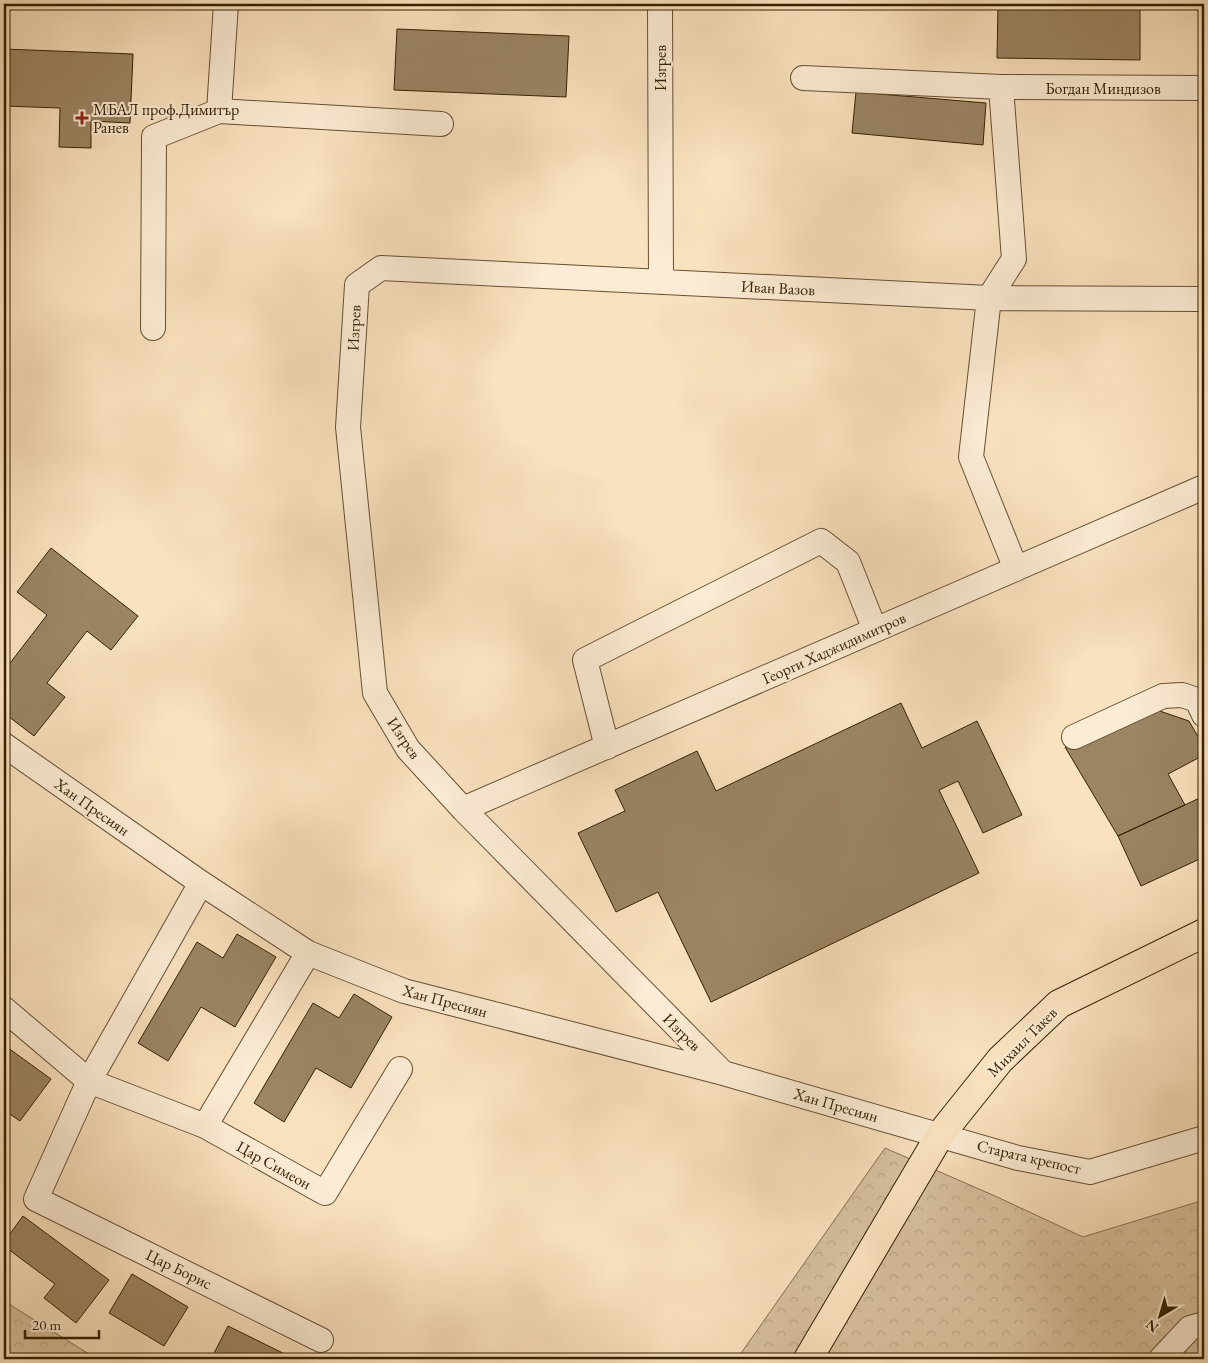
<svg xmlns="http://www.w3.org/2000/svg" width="1208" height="1363" viewBox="0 0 1208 1363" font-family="'EB Garamond',serif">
<defs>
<pattern id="forest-crowns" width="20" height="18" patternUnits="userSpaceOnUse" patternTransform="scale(1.25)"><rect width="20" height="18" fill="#d8c19e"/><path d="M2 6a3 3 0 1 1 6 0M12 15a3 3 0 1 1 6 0" fill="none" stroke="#baa686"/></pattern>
</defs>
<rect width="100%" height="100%" fill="#fae2be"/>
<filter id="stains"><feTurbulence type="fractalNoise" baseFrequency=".004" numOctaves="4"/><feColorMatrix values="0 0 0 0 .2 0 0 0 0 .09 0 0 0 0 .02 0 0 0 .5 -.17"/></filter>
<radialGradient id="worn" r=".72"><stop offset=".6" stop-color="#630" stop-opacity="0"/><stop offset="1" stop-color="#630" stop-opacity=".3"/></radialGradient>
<path fill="url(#forest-crowns)" stroke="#86704f" d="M885,1148l110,48 88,41 121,-37v159h-467z
M4,1301l93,58h-93z"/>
<path fill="#9b8563" stroke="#342000" d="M998,4h142v56l-143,-2z
M397,29l172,7 -3,61 -172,-7z
M4,49l129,5 -3,69 -39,-2v27l-32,-1 1,-39 -56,-2z
M856,92l130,11 -3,42 -131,-12z
M51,548l87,68 -27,34 -24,-19 -40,52 18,14 -31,39 -30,-23v-48l3,2 40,-52 -30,-23z
M901,703l21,45 55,-27 45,94 -39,18 -25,-52 -19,9 40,83 -268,129 -53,-110 -42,20 -38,-79 47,-22 -10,-21 82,-39 19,40z
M1148,707l41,14 15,26v8l-36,19 17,31 -67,31 -53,-89z
M1204,796v61l-63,29 -23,-50z
M237,934l39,23 -41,70 -34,-20 -33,54 -30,-18 59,-101 26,16z
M354,994l38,23 -41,71 -35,-20 -32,54 -30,-19 59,-100 26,15z
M4,1045l47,34 -31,42 -16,-11z
M23,1216l86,64 -33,43 -32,-25 11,-14 -51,-38v-4z
M132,1274l56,33 -24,39 -55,-33z
M228,1326l67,33h-84z"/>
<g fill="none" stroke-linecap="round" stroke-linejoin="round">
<g stroke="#665030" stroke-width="26">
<path id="minor" d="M660,4l1,278
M803,78l198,9 203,1
M1001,87l13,172 -25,39 -18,159 45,112
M219,111l222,13
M153,328l1,-191 65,-26 7,-107
M1074,737l89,-41 19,-1 15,5 7,15
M4,745l197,138 107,70 96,38 319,82 295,85 72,14 114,-34
M607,747l-22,-87 236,-119 27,21 27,68
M463,809l741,-322
M201,883l-112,198 -53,118 285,141
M4,1009l85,72 116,45 120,67 75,-124
M723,1073l-260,-264 -55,-60 -33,-56 -27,-266 9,-142 24,-17 608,30 215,1
M205,1126l103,-173
M1161,1359l29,-31 14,-4"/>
</g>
<g stroke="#342000" stroke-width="30">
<path id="major" d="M808,1359l132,-224 60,-75 59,-56 145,-71"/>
</g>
<use href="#minor" stroke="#fcecd5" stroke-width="24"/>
<use href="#major" stroke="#fae2be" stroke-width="28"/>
</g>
<path fill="#8f2418" stroke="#fcecd5" stroke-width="2" d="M79.5 110.5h5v5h5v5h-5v5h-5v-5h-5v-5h5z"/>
<g text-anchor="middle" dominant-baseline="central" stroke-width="4" stroke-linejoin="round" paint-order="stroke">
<g font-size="16" fill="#342000" stroke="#fcecd5">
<text transform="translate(660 68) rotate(-90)">Изгрев</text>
<text x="1103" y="88">Богдан Миндизов</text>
<text transform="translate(778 288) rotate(3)">Иван Вазов</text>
<text transform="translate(354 328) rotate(-87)">Изгрев</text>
<text transform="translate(834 648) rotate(-24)">Георги Хаджидимитров</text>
<text transform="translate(404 738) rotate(56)">Изгрев</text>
<text transform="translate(92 807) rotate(35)">Хан Пресиян</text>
<text transform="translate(445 1001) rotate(15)">Хан Пресиян</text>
<text transform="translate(682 1032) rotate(45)">Изгрев</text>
<text transform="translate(1022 1042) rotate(-45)">Михаил Такев</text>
<text transform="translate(836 1105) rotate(16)">Хан Пресиян</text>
<text transform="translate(1029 1157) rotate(13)">Старата крепост</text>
<text transform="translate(274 1165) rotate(29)">Цар Симеон</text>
<text transform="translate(179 1269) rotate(26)">Цар Борис</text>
</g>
<g font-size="16" fill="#342000" stroke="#fcecd5" text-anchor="start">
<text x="93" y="109">МБАЛ проф.Димитър<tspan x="93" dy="18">Ранев</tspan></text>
</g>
</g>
<rect width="1208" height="1363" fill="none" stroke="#fae2be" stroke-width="20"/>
<rect x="5" y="5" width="1198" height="1353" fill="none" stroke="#342000" stroke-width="2.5"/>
<rect x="10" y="10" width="1188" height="1343" fill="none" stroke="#342000"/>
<g transform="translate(1160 1316) rotate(218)" stroke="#fcecd5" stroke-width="4" paint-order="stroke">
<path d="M0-4L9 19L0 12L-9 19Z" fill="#342000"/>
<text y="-8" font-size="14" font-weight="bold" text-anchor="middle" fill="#342000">N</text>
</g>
<path d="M25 1330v8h74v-8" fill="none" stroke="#342000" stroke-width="2.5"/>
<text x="32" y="1330" font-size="15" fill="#342000" stroke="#fcecd5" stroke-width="4" paint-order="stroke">20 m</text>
<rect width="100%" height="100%" filter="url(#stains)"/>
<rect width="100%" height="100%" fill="url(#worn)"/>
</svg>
